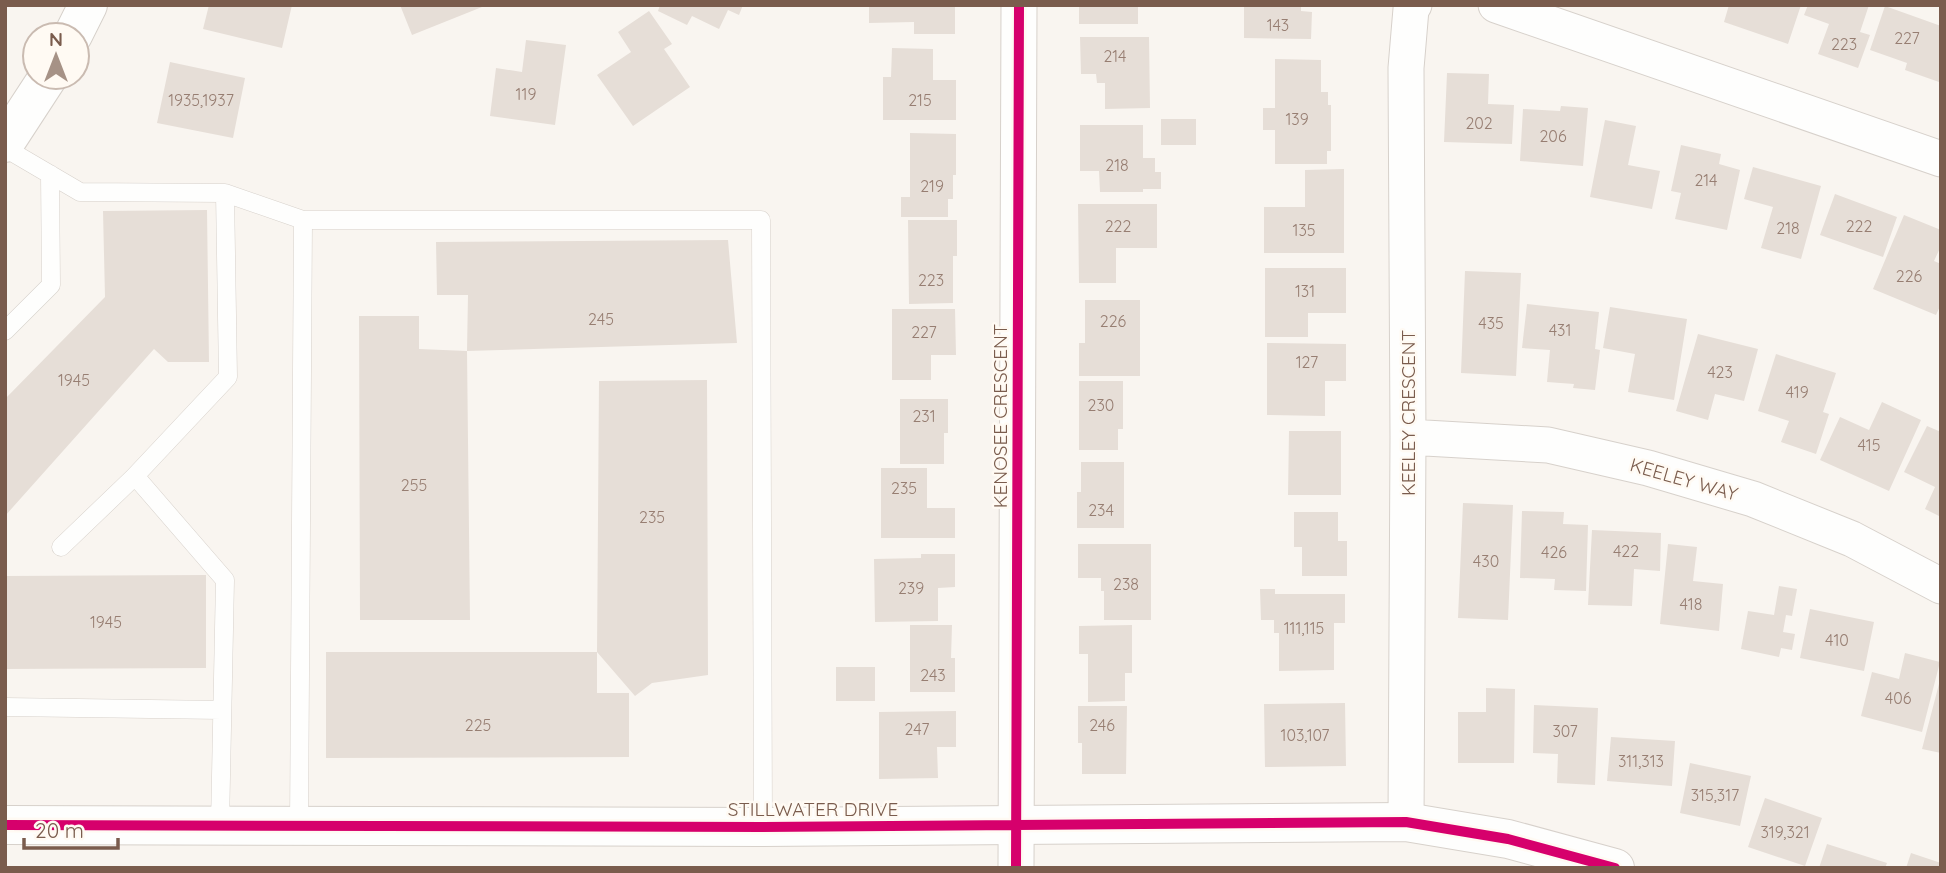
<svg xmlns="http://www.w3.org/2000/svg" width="1946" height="873" viewBox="0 0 1946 873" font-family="Quicksand,sans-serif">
<rect width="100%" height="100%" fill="#f9f5f0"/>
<path fill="#e6ded7" d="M209,5h83l-10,43 -79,-19z
M400,5h87l-75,30z
M660,5h83l-4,10 -11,-5 -9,19 -27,-13 -5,9 -29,-14z
M869,5h86v29h-41v-12l-45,1z
M1079,5h59v19h-59z
M1244,5h57v6l11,1 -1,27 -67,-1z
M1729,5h72l-13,39 -64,-22z
M1808,5h61l-9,27 10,3 -12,33 -40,-14 11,-30 -25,-9z
M1885,6l56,20v50l-2,6 -34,-12 2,-7 -37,-13z
M649,11l23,33 -8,5 26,38 -57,39 -36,-51 34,-23 -13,-20z
M1080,37h69l1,71 -45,1v-26h-8l-1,-9h-15z
M526,40l40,5 -11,80 -65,-9 6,-48 26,4z
M892,48l41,1v31h23v40h-73v-43h8z
M1275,59l46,1v32h7v13h3v46h-4v13h-52v-34h-12v-22h12z
M170,62l75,16 -12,60 -76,-15z
M1447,73l42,1 -1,30 26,1 -2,39 -68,-2z
M1561,106l27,2 -5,58 -63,-5 3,-52 37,2z
M1161,119h35v26h-35z
M1605,120l31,6 -8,39 32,6 -8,38 -62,-12z
M1080,125h63v33h12v14h6v17h-18v3h-43l-1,-21h-19z
M910,133l46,1v41h-3v24h-5v18h-47v-20h9z
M1681,145l40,9 -2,10 21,6 -13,60 -52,-11 6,-26 -10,-2z
M1753,167l68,19 -20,73 -40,-11 12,-41 -29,-8z
M1344,169v84h-80v-46h41v-37z
M1835,194l62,23 -14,40 -63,-22z
M1078,204h79v44h-41v35h-37z
M207,210l2,152h-41l-14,-13 -149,167v-117l100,-102 -2,-86z
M1904,215l37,15v16l-7,15 7,3v40l-5,11 -63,-26z
M908,220h49v36h-4v47l-44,1z
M728,240l9,103 -270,8 1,-56h-31l-1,-53z
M1265,268h81v45h-38v24h-43z
M1465,271l56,2 -5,103 -55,-3z
M1085,300h55v76h-61v-33h6z
M1527,304l72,8 -4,37 5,1 -5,40 -22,-2 1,-4 -27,-2 3,-32 -28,-2z
M1610,307l77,12 -13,81 -46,-8 7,-38 -32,-6z
M892,309h63l1,46h-25v25h-39z
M359,316h60v33l48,2 3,269h-110z
M1698,334l60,15 -14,52 -29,-7 -7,26 -32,-9z
M1267,343l79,1v37h-21v35l-58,-1z
M1776,354l60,19 -13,39 6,2 -13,40 -35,-12 8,-21 -31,-10z
M707,380l1,295 -56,8 -17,13 -38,-44 2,-271z
M1079,381h44v48h-5v21h-39z
M900,399h48v34h-4v31h-44z
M1882,402l39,18 -32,71 -69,-31 20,-43 29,13z
M1927,426l14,6v85l-16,-8 10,-22 -31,-15z
M1289,431h52v64h-53z
M1081,462h43v66h-47v-36h4z
M881,468h46v40h28v30h-74z
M1463,503l50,2 -5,115 -50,-2z
M1522,511l42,1 -1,12 25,1 -2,66 -32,-1 1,-11 -35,-1z
M1294,512h44v29h9v35h-45v-29h-8z
M1592,530l69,3 -1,38 -26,-2 -2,37 -44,-1z
M1078,544h73v76h-47v-29h-3v-13h-23z
M1668,544l29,3 -4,34 30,3 -4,47 -59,-7z
M921,554h34v33l-17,1v33l-63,1 -1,-63 47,-1z
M206,575v93l-201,1v-93z
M1779,586l18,3 -5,27 -6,-1 -3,17 12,2 -3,16 -11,-2 -2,9 -38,-8 7,-38 26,4z
M1260,589h15v5h70v29h-11v47l-55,1v-38h-5v-13h-13z
M1810,609l64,13 -10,49 -64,-13z
M910,625h42l-1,33h4v34h-45z
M1132,625v48h-7v28l-37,1v-48h-9v-28z
M326,652h271v41h32v64l-303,1z
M1905,653l35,9 -18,70 -61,-16 11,-44 27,7z
M836,667h39v34h-39z
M1940,680h1v73l-19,-4z
M1486,688l29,1 -1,74h-56v-51h28z
M1345,703l1,63 -81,1 -1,-63z
M1534,705l64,3 -3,77 -38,-2 1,-29 -25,-1z
M1078,706h49l-1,68h-44v-31h-4z
M956,711v36h-19l1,31 -59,1v-67z
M1611,737l64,4 -3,45 -65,-5z
M1690,763l61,13 -11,50 -60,-13z
M1765,798l57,20 -17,48 -57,-19z
M1827,844l60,19 -2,5h-66z
M1911,853l30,10v5h-35z"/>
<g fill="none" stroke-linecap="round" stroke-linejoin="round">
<g stroke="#d7d1cb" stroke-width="19">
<path id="service" d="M5,148l75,44 145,1 3,184 -93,99 90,104 -5,245
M225,193l78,27
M5,331l46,-46 -1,-111
M61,547l74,-71
M5,707l217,3
M299,826l4,-606h458l2,607"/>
</g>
<g stroke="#d7d1cb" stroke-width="37">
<path id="minor" d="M1496,5l445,154
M1408,437l140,8 100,23 105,31 99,40 89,47
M1406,822l2,-385 -2,-369 5,-59 3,-4
M1016,868l3,-863"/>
</g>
<g stroke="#d7d1cb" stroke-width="40">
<path id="tertiary" d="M73,35l15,-30
M5,143l43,-66
M5,825l758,2 643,-5 102,17 107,29"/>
</g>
<use href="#service" stroke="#fefefd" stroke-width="18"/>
<use href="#minor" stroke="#fefefd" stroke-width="35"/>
<use href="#tertiary" stroke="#fefefd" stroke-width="38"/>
<g stroke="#fffaf3" stroke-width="15">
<path id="cycleway" d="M5,825l758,2 643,-5 102,17 107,29
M1016,868l3,-863"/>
</g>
<use href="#cycleway" stroke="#d6006c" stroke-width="10"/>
</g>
<g text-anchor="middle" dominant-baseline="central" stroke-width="5" stroke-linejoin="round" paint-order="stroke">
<g font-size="16" fill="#977e72">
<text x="1278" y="25">143</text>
<text x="1907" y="38">227</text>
<text x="1844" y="44">223</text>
<text x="1115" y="56">214</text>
<text x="526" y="94">119</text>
<text x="201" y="100">1935,1937</text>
<text x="920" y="100">215</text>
<text x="1297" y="119">139</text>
<text x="1479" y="123">202</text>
<text x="1553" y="136">206</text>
<text x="1117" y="165">218</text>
<text x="1706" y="180">214</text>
<text x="932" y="186">219</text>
<text x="1118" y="226">222</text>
<text x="1859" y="226">222</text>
<text x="1788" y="228">218</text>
<text x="1304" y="230">135</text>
<text x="1909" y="276">226</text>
<text x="931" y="280">223</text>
<text x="1305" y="291">131</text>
<text x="601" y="319">245</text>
<text x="1113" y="321">226</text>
<text x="1491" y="323">435</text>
<text x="1560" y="330">431</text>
<text x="924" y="332">227</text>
<text x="1307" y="362">127</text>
<text x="1720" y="372">423</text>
<text x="74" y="380">1945</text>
<text x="1797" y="392">419</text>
<text x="1101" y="405">230</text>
<text x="924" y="416">231</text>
<text x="1869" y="445">415</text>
<text x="414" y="485">255</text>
<text x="904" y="488">235</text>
<text x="1101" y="510">234</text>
<text x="652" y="517">235</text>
<text x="1626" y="551">422</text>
<text x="1554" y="552">426</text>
<text x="1486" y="561">430</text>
<text x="1126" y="584">238</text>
<text x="911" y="588">239</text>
<text x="1691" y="604">418</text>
<text x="106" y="622">1945</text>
<text x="1304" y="628">111,115</text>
<text x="1837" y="640">410</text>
<text x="933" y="675">243</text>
<text x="1898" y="698">406</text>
<text x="478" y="725">225</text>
<text x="1102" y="725">246</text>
<text x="917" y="729">247</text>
<text x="1565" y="731">307</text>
<text x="1305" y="735">103,107</text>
<text x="1641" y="761">311,313</text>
<text x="1715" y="795">315,317</text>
<text x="1785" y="832">319,321</text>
</g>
<g font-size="19" fill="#7a5c4d" stroke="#fffaf3">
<text transform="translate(1408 413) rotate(-90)">KEELEY CRESCENT</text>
<text transform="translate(1000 416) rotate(-90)">KENOSEE CRESCENT</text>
<text transform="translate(1684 479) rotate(16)">KEELEY WAY</text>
<text x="813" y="809">STILLWATER DRIVE</text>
</g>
</g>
<rect width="1946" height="873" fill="none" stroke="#7a5c4d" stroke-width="14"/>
<g transform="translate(56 56)"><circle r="33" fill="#fffaf3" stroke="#cabbb1" stroke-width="2"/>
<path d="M0-5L12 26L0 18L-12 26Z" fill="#a69286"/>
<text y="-10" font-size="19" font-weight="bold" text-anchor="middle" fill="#7a5c4d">N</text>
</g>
<path d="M24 838v10h94v-10" fill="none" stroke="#7a5c4d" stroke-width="3.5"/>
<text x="35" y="838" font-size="21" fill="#7a5c4d" stroke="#fffaf3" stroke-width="5" paint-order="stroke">20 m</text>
</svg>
